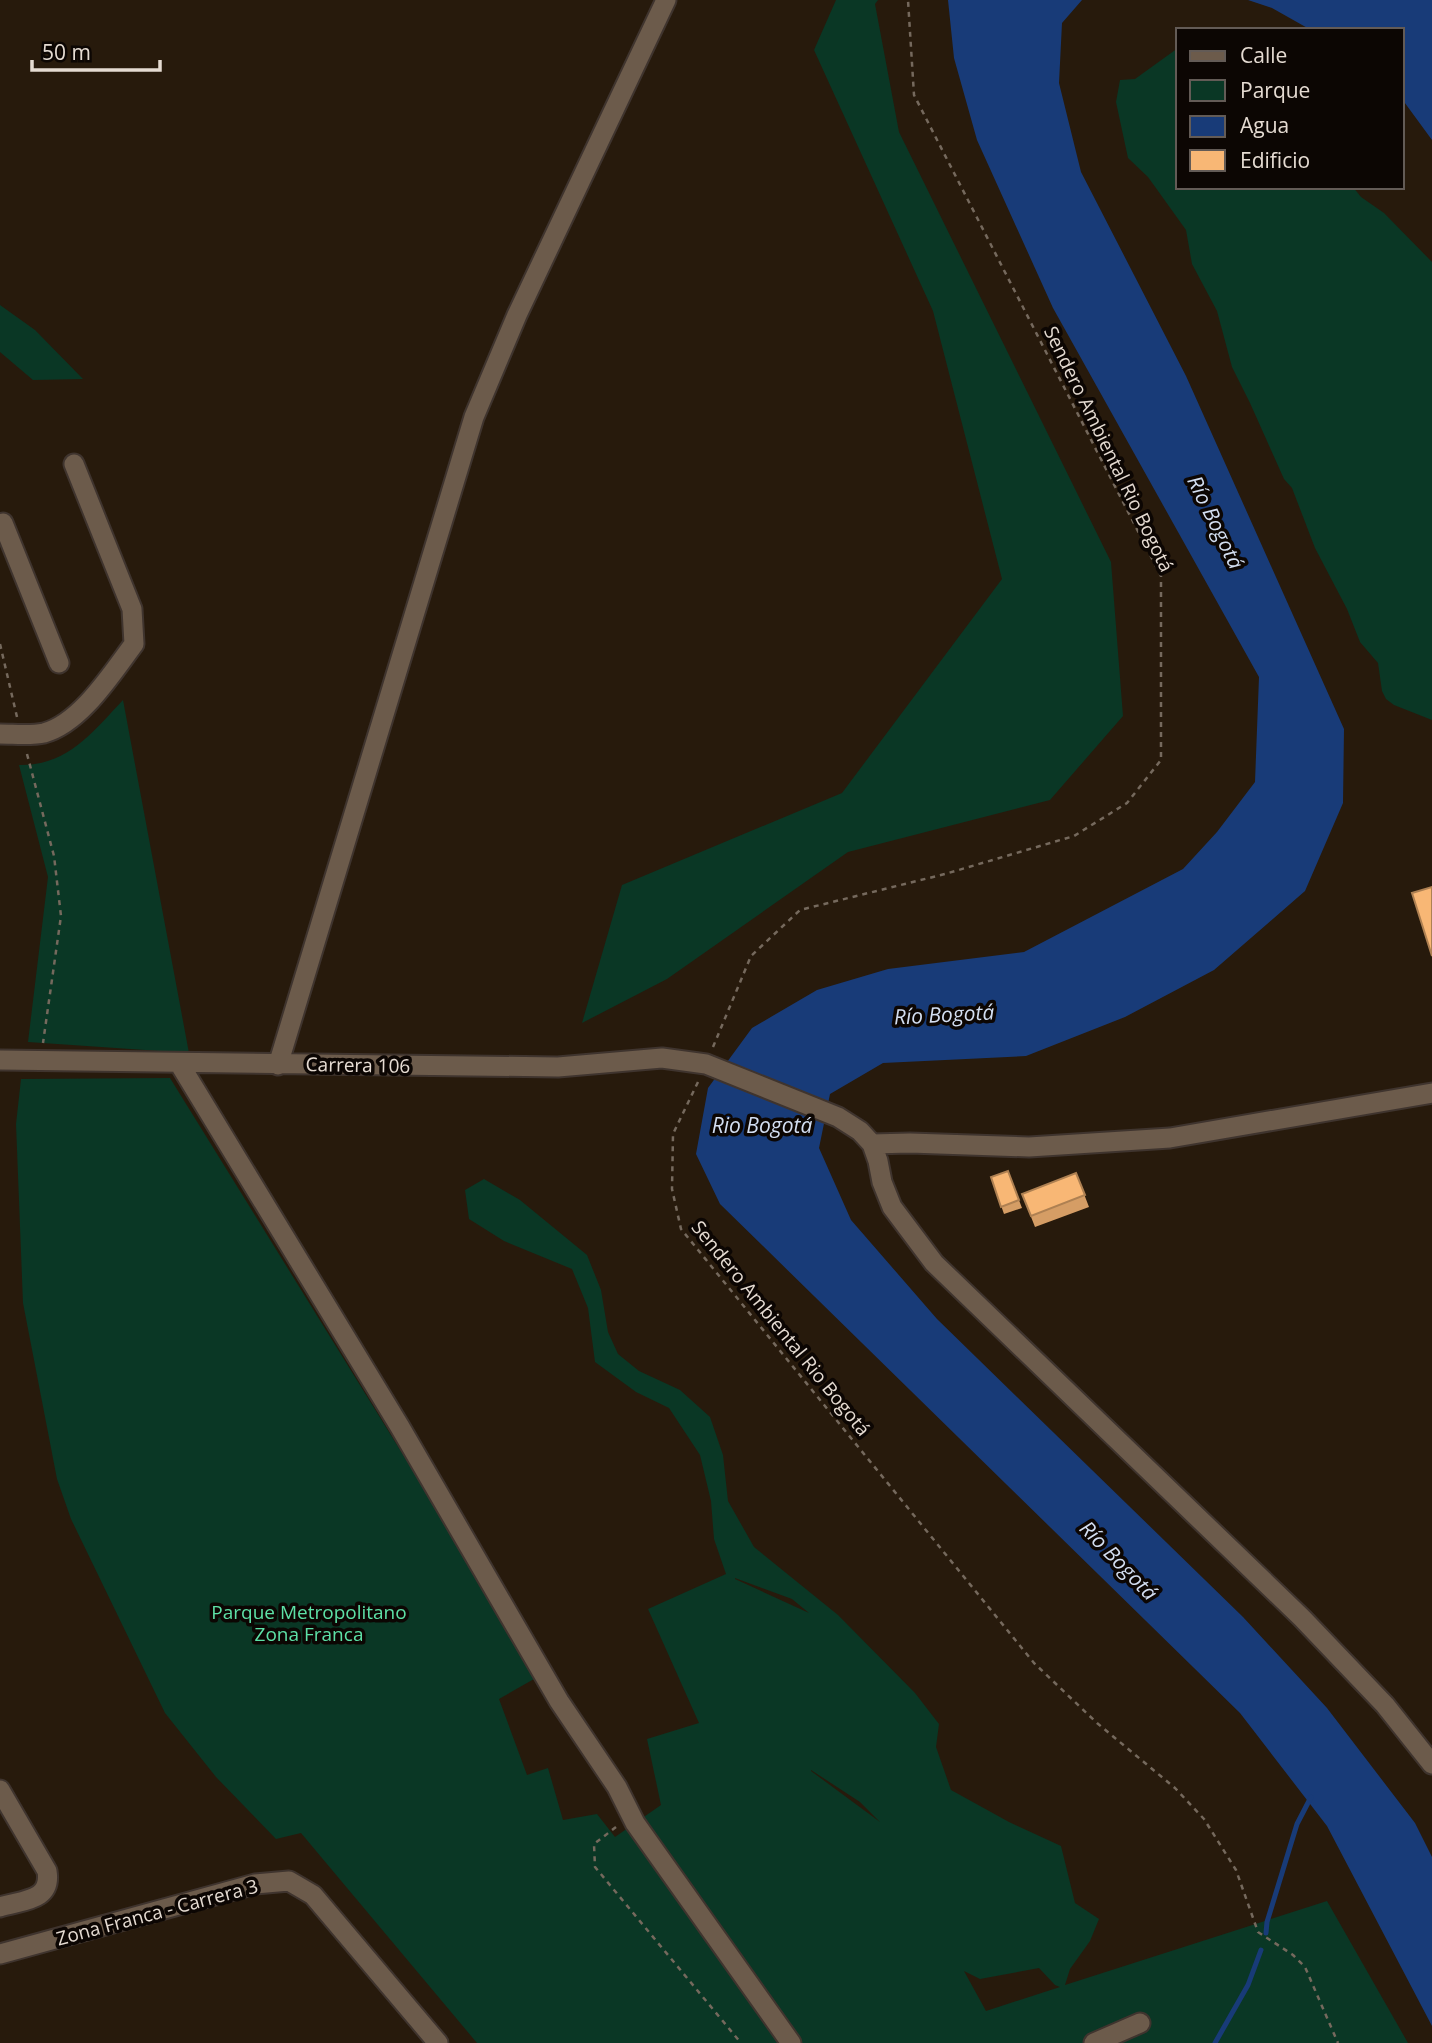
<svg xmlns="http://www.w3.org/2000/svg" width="1432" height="2043" viewBox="0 0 1432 2043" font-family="'Open Sans',sans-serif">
<rect width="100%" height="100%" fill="#271a0c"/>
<path fill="#0a3725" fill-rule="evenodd" d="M836,0h42l-3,4 24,128 212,430 12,154 -73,84 -202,52 -181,127 -85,44 40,-138 220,-92 160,-214 -69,-268 -119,-261z
M1178,48v139h175l8,10 23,16 48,49v458l-38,-15 -8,-6 -4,-8 -4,-28 -18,-21 -13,-33 -32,-61 -23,-60 -8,-9 -34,-76 -18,-36 -15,-56 -25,-47 -6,-34 -38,-53 -20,-19 -12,-56 4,-22 15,-1z
M0,305l35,25 48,49 -50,1 -33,-28z
M123,700l66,353 -161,-11 20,-165 -29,-112c48,1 73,-32 104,-65z
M170,1078l292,472 72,129 -35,20 28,76 21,-7 15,52 34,-6 18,23 46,-32 -14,-66 52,-16 -51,-114 78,-35 -12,-35 -3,-38 -11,-46 -31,-47 -33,-16 -41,-30 -7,-54 -16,-39 -68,-28 -35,-22 -4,-29 19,-11 36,21 67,55 14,35 7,42 10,22 21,17 41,19 30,27 13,38 5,46 26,46 84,68 77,78 24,31 -3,23 15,43 58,32 52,24 14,57 24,16 -9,22 -20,28 -5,16 262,-84 81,142h-931l-176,-210 -25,6 -60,-62 -51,-64 -94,-194 -14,-40 -34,-176 -7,-179 5,-45zM735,1578l57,21 17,14 -74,-34zM811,1770l49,32 20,20 -69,-51zM1039,1968l16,17 5,2 -74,24 -22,-40 16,8z"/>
<path fill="#183b78" d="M948,0h134l-20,23 -3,60 22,89 105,204 158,353 -1,74 -38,88 -91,79 -89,47 -99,39 -143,7 -53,31 -11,54 32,72 86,99 306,298 84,91 88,115 17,34v169l-105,-200 -87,-113 -520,-509 -24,-50 12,-66 44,-60 65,-38 71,-21 136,-17 159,-83 34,-37 38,-50 4,-105 -206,-369 -76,-168 -23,-82z
M1248,0h184v140l-30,-41v-69h-91l-39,-22z"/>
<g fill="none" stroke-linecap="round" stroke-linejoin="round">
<path stroke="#183b78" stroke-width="5" d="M1266,1933l1,-11 30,-98 14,-27
M1215,2043l33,-58 13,-35"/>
<g stroke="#3f342e" stroke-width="23">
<path id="minor" d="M3,523l56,140
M0,734c14,0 31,2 44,-1 37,-10 68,-60 90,-89l-2,-35 -58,-145
M0,1060l558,7 104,-9 44,6 132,53 22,14 12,13 6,17 4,21 10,25 42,56 368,355 83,87 47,59
M179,1063l221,364 159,274 58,86 18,36 156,220
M278,1065l196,-648 43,-102 149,-315
M872,1144l38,-1 119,4 141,-9 262,-45
M0,1790l47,81c5,30 -24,29 -47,36
M0,1954l255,-70 34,-3 24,14 125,148
M1094,2043l46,-20"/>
</g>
<path stroke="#75695d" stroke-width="2.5" stroke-dasharray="5 5" stroke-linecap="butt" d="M0,644l17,73
M27,754l27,102 7,60 -18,127
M713,1047l38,-91 49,-46 145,-36 129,-38 53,-33 34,-43v-184l-247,-481 -6,-95
M698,1082l-25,52 -1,55 9,40 353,434 63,60 78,65 29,31 32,51 22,62 35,23 12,12 33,76
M616,1827l-22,17 1,23 146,176"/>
<use href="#minor" stroke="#6c5b4b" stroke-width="19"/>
</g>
<path fill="#d59d65" d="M1008,1171l14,37 -18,6 -13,-37z
M1076,1173l13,34 -54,20 -13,-33z"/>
<path fill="#f8b775" stroke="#ae8052" stroke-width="2" d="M1432,887v69l-20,-63z
M1008,1171l11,29 -18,7 -10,-30z
M1076,1173l9,22 -54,21 -9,-22z"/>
<g text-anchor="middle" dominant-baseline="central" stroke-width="7" stroke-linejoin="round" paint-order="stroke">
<g font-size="19" fill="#e5dbd2" stroke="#0c0603">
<text transform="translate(1109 449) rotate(64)">Sendero Ambiental Rio Bogotá</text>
<text transform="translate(358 1065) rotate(1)">Carrera 106</text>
<text transform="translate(781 1328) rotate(51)">Sendero Ambiental Rio Bogotá</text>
<text transform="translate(157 1912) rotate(-15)">Zona Franca - Carrera 3</text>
</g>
<g font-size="19" fill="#5de0a6" stroke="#0c0603">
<text x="309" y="1612">Parque Metropolitano<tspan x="309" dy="22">Zona Franca</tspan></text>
</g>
<g font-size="21" font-style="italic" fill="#d3def1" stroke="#0c0603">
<text transform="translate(1216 522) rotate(64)">Río Bogotá</text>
<text transform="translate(944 1014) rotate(-3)">Río Bogotá</text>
<text x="762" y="1125">Rio Bogotá</text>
<text transform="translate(1119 1560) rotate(46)">Río Bogotá</text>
</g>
</g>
<rect x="1176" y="28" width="228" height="161" fill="#0c0603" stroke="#635b56" stroke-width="2"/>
<rect x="1190" y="51" width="35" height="10" fill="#6c5b4b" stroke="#635b56" stroke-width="2"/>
<text x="1240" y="63" font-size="21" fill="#e5dbd2">Calle</text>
<rect x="1190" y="80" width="35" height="21" fill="#0a3725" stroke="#635b56" stroke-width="2"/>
<text x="1240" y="98" font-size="21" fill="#e5dbd2">Parque</text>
<rect x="1190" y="116" width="35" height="21" fill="#183b78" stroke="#635b56" stroke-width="2"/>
<text x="1240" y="133" font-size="21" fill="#e5dbd2">Agua</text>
<rect x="1190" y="150" width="35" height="21" fill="#f8b775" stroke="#635b56" stroke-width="2"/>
<text x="1240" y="168" font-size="21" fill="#e5dbd2">Edificio</text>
<path d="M32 60v10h128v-10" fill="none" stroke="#e5dbd2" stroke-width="3.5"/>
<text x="42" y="60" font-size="21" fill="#e5dbd2" stroke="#0c0603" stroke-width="5" paint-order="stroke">50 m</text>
</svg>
